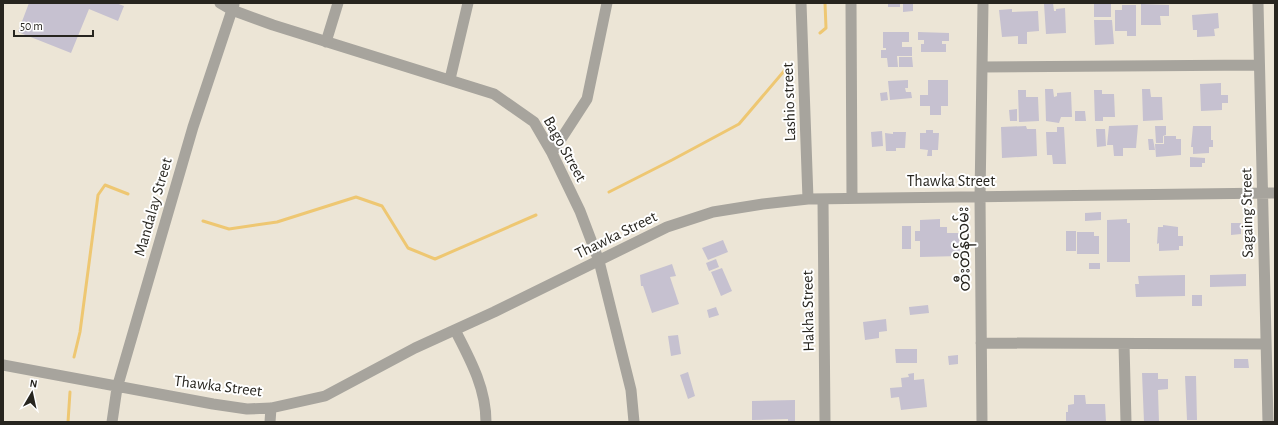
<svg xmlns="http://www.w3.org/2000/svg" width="1278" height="425" viewBox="0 0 1278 425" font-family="'Alegreya Sans','Noto Sans Myanmar',sans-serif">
<rect width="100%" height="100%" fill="#ece5d6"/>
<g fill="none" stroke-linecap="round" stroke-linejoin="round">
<path stroke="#eec772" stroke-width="3" d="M820,33l6,-5 -1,-25
M609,192l63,-32 67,-36 51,-60
M203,221l26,8 48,-7 79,-25 26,9 26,42 27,11 101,-44
M74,357l6,-25 18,-137 7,-10 23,9
M68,422l2,-30"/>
</g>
<path fill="#c6c1d0" d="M29,3h87l8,3 -6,15 -29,-12 -18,44 -53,-21z
M888,3h12v4h-12z
M903,3h10v8l-10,1z
M1053,3l1,8h2v-2l9,-1 1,25 -20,1 -2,-30z
M1094,3h17v14h-17z
M1141,4l28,1v11h-9l1,9h-20z
M1122,5h14v31h-9v-5h-12v-21h7z
M1012,9v3l26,-1 1,20 -12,1v12h-9v-8l-16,1 -3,-27z
M1218,13l1,15 -5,1 1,7 -18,1v-7h-4l-1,-15z
M1094,20h18l2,24 -19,1z
M883,32h26v10h-7v5h10v9h-15l1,11h-10l-1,-9h-6v-8h5v-2h-3z
M918,32l31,1v8h-7v3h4v8h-25v-8h3v-4h-6z
M899,57h13l1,10h-14z
M908,80v8h-3l1,4h5l1,6 -22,2 -2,-19z
M928,80h20v26h-7v9h-11v-9h-10v-11h8z
M1221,83v12h7v8h-6v7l-21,1 -1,-27z
M1045,89h8l1,8 3,-1v-3l14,-1 1,25h-11l-2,6 -13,-2z
M1142,89h8l1,8h11l1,23 -20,1z
M1018,90h8v7h12l1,24 -20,1z
M1094,90h8v4h12l1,23h-12v4h-8z
M887,92l1,8 -7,1 -1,-8z
M1017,109v12h-7l-1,-11z
M1075,111h10l1,10h-11z
M1138,125l-2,23h-13v8h-9l-1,-11h-6l2,-19z
M1026,126l1,3h9l1,27 -35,2 -1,-31z
M1155,126h11v9l-3,1v7h-7z
M1193,126h18v14h2v7h-4v6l-16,1v-7h-2z
M1057,127h7l2,37h-13l-1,-9h-5l-1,-23h11z
M1096,129h9l1,17 -9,1z
M926,130h7v3h6l-1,17h-6v6h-5l1,-6 -8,-1v-16h6z
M882,131l1,15 -11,1 -1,-15z
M893,132h13l-1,16h-9v3h-10l-1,-18 8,1z
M1164,136h12v3h5v16l-25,2 -1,-13h9v6z
M1148,139h5l2,11h-6z
M1190,157l15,1v5h-3v4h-12z
M1101,212v8l-16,1v-8z
M940,219v8h7v6h12l1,23 -40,1v-16h-5v-10h5v-11z
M1127,219v4h3v39h-23v-42z
M1231,223h10v11l-10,1z
M1163,225l15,2v9h5v10h-4v4l-20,1v-8l-2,1 1,-17h5z
M902,226h9v23h-9z
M1066,231h10v20h-10z
M1077,232h17v4h5v18h-22z
M723,240l5,12 -20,8 -6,-12z
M716,259l3,8 -10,4 -3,-8z
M1089,263h11v6h-11z
M672,264l4,12 -6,1 9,27 -27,9 -9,-27h-2l-1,-11z
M722,268l10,23 -11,5 -10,-24z
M1246,274v12l-36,1v-12z
M1185,275v21l-49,1 -1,-13h4l-1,-8z
M1192,295h10v11h-10z
M928,305l1,8 -19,2 -1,-8z
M716,307l3,8 -10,3 -2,-8z
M886,319l1,12 -8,1v6l-14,2 -2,-18z
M678,335l3,19 -10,2 -3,-20z
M895,349h22v14h-21z
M958,355v9l-9,1 -1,-9z
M1234,359h14l1,9h-15z
M688,372l7,24 -7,3 -8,-24z
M914,373v7l10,-1 3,28 -26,3 -2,-13 -8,1 -1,-10 12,-1 -1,-9 8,-1 -1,-3z
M1142,373h16v6h10v10l-10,1 1,32h-15z
M1185,376h11l1,44h-10z
M1074,395h11l1,9h19l1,18h-40v-10h2v-7l6,-1z
M795,400v22h-7v-3l-36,1v-19z"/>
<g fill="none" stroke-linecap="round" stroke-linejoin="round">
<path stroke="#a7a49d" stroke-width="11" d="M220,3l12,7 41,15 221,69 40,28 18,31 28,58 19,50 32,129 3,32
M801,3l7,196
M851,3l1,195
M1258,3l10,419
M326,42l12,-39
M982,67l277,-2
M450,79l18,-76
M552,153l35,-54 20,-96
M823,200l2,222
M455,330c15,29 31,58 31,92
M981,343l285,1
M1124,344l2,78
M3,365l210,39 34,5 24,-1 54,-12 90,-48 79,-36 173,-85 46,-15 50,-8 45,-5 467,-6
M112,422l5,-34 76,-261 41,-123
M270,422l1,-14
M982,422l-2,-225 3,-194"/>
</g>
<g text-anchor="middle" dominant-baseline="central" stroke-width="4" stroke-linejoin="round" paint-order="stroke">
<g font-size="16" fill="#27251f" stroke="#fff">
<text transform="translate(789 102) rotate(-92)">Lashio street</text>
<text transform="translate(565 149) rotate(61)">Bago Street</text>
<text x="951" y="181">Thawka Street</text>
<text transform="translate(153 207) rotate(-74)">Mandalay Street</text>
<text transform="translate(1247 213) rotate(-91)">Sagaing Street</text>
<text transform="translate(616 235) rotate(-26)">Thawka Street</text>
<text transform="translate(964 249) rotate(-91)">တီးတိန်လမ်း</text>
<text transform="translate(808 311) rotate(-91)">Hakha Street</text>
<text transform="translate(218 386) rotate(7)">Thawka Street</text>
</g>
</g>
<rect width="1278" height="425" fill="none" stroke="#27251f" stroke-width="8"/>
<g transform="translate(32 393) rotate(9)" stroke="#ffffff" stroke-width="3" paint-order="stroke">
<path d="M0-3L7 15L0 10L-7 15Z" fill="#27251f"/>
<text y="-6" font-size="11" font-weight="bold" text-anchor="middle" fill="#27251f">N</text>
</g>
<path d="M14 30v6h79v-6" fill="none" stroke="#27251f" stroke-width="2"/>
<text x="20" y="30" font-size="12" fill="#27251f" stroke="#ffffff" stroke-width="3" paint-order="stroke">50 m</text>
</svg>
